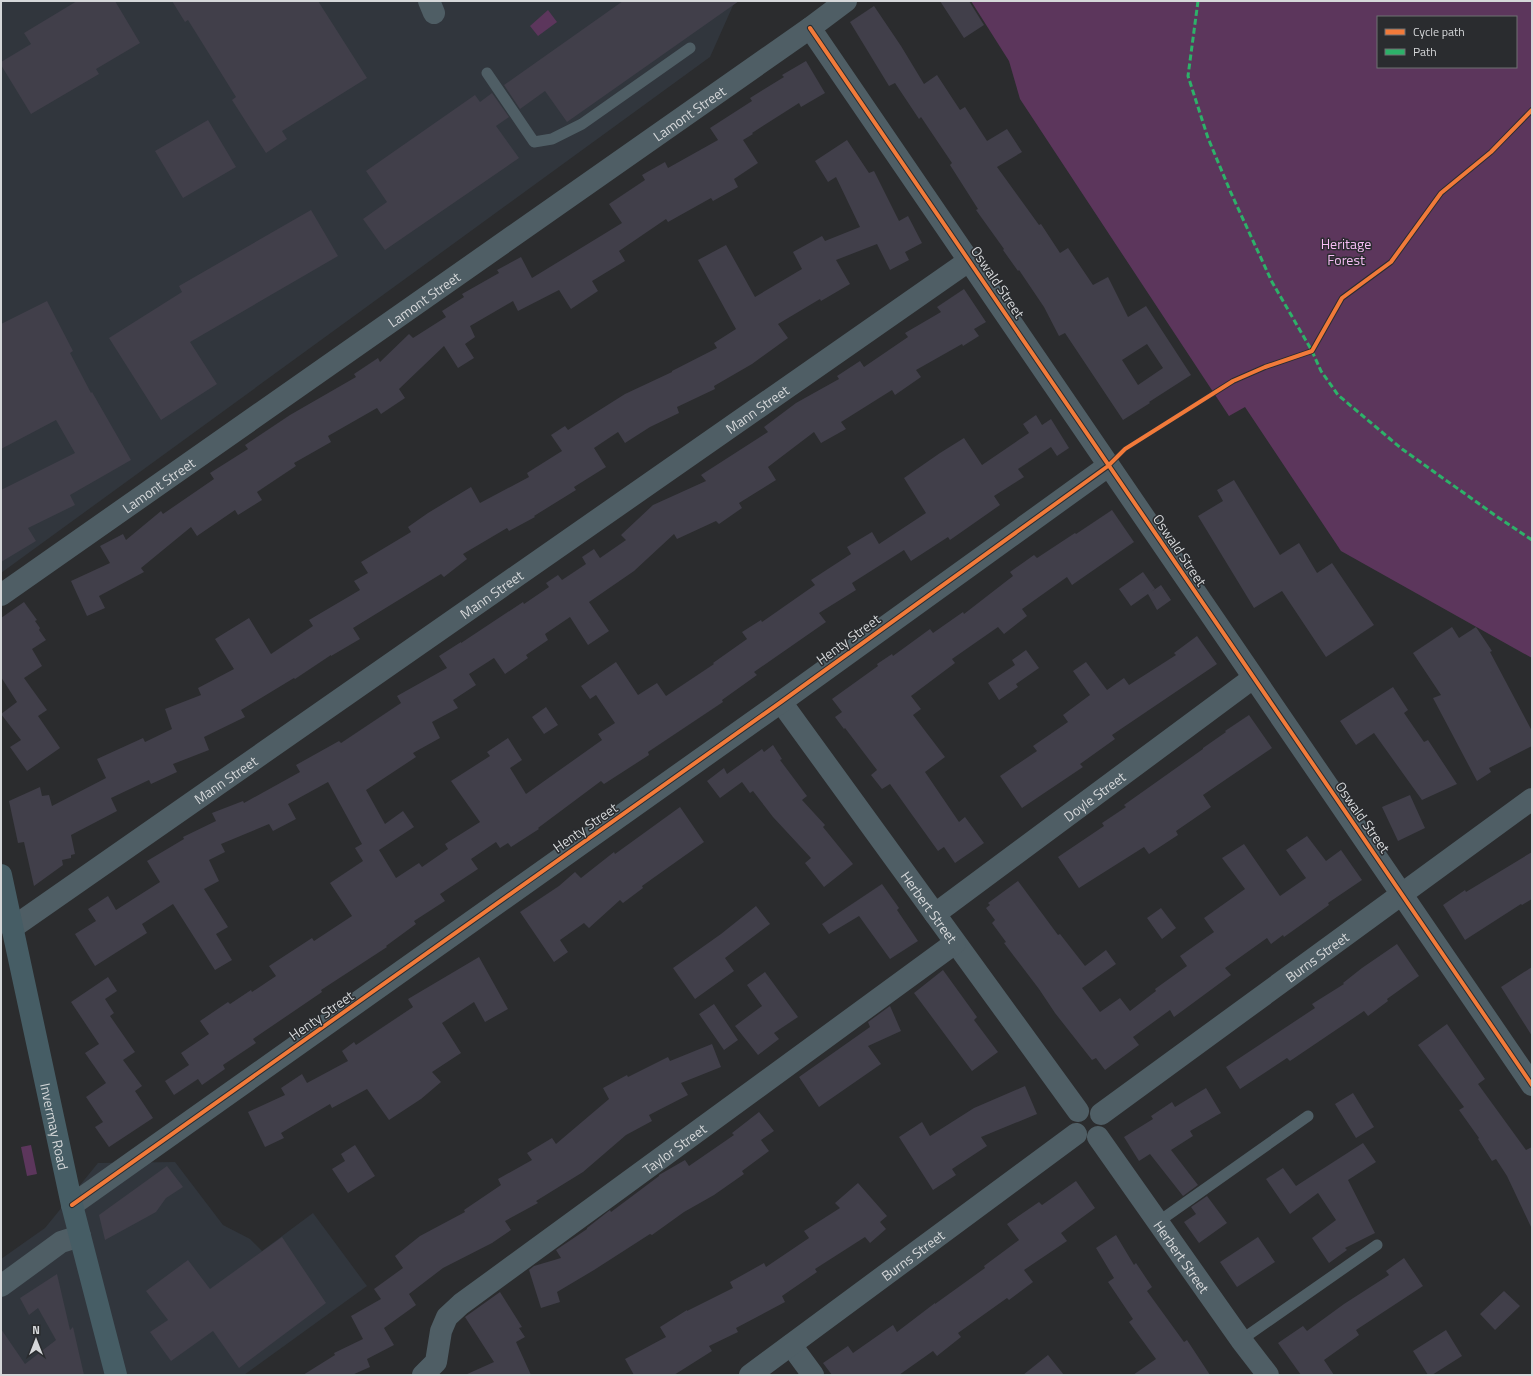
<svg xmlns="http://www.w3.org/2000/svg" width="1533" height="1376" viewBox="0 0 1533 1376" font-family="'Titillium Web',sans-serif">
<rect width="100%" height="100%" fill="#2b2c2e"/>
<path fill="#31363d" d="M1,1h734l-25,56 -709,516z
M175,1162l48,63 27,14 12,12 51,-38 54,73 -123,89h-243v-116l44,-31 53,-65z"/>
<path fill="#5c365c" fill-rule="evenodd" d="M971,1h561v657l-191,-107 -96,-144 -16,9 -209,-317 -11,-38zM1378,17h138v50h-138z
M548,10l9,12 -19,14 -8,-10z
M31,1145l6,29 -10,2 -6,-29z"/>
<path fill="#413f4a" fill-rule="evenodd" d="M77,1h38l25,42 -44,26 3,5 -68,40 -30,-49v-3l30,-18 -7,-11z
M172,1h146l49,77 -85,53 5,8 -21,14 -34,-53 4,-3 -48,-77 -3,2z
M623,1h116l-172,121 -22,-31 -25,18 -16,-24z
M940,1h29l15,24 -20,13z
M874,6l27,40 23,38 13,-9 23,35 5,-3 22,34 20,-12 15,23 -25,15 42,58 2,-1 19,29 8,-5 25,37 15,-8 20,40 18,-11 45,69 -42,27 1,1 -27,17 -58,-87 -6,3 -15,-29 -25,-37 -1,1 -15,-21 1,-1 -28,-39 2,-1 -28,-44 2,-2 -31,-46 -2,2 -24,-36 -6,3 -39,-64zM1147,344l16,24 -25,17 -16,-25z
M806,61l19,32 -24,14 -2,-4 -47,30 1,1 -10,6 15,23 -24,16 4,8 -25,14 -2,-3 -43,24 -2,-3 -47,32 6,10 -33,20 6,10 -27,18 -12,-19 -41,21 -5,-10 -43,25 5,11 -10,7 9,14 -16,10 -14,-22 -45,43 6,9 -24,16 -4,-6 -49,28 3,6 -37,21 2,3 -39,26 5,8 -24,15 -3,-5 -38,26 -6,-9 -50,41 3,4 -45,24 6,12 -18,8 -16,-35 39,-18 -10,-17 23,-12 3,6 35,-29 2,3 51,-35 -4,-6 38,-24 -3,-4 45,-30 66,-38 -2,-3 24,-16 2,4 29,-28 4,4 33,-21 -4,-6 22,-14 -2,-3 37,-21 -2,-3 24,-13 11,21 90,-55 -13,-19 36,-24 -3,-5 23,-13 3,6 50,-28 -8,-12 42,-27 -2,-3 34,-21 -2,-2z
M492,93l17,24 -13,9 23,32 -134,92 -22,-31 24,-17 -21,-31 109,-76 5,7z
M208,120l28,47 -53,31 -28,-47z
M847,140l22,33 5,-2 25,50 9,-5 14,27 -17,9 4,8 -19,10 -13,-26 -41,16 14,24 -29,17 -1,-2 -42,25 10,14 -36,26 -38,22 1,3 -38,18 2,6 -29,14 -25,16 -7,-11 -24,16 12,19 -32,20 2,3 -42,26 1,1 -26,14 -2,-3 -44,26 4,5 -23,18 -3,-3 -88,54 7,11 -29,17v-1l-36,24 -1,-1 -53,32 4,7 -41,20 5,13 -36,14 4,8 -26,12 -2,-4 -38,18 6,13 -46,24 4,19 -4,1v3l-9,2 1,5 -29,21 -10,-44 -6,1 -9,-42 31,-14 2,9 7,-1 3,11 54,-28 -9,-19 46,-21 2,4 27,-13 -7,-20 36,-14 -3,-7 36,-19 -19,-30 34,-21 22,36 42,-28 -4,-6 51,-30 -6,-9 14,-8 -7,-11 50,-30 -3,-5 20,-14 43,-26 9,16 49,-26 -2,-4 35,-22 -11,-16 14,-9 3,4 57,-36 47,-22v-1l45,-23 -3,-5 22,-14 -38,-69 28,-15 29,52 47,-28 -9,-17 29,-16 3,5 35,-14 -24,-50 -8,5 -13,-21z
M311,210l27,46 -148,86 27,42 -56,36 -52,-82 73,-46 -3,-6z
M964,289l22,33 -12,7 5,7 -16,10 -1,-2 -46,26 5,7 -26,18 -3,-5 -51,32 5,7 -25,14 -7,-11 -46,35 8,13 -37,23 3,5 -23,16 -3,-3 -39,18 -3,-5 -40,37 -45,31 20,29 -21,14 -18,-28 -25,17 3,6 -22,15 2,3 -23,16 -11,-16 -25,16 7,11 -23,15 5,8 -26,14 8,16 -27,15 3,4 -50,33 19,34 18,-13 11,16 -35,23 17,28 23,-15 3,4 26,-18 -3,-5 35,-22 -29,-41 39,-25 -3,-4 21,-14 14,22 -12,8 16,26 76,-54 -4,-6 17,-11 -19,-28 -6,4 -9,-13 35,-24 22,33 19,-12 9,13 48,-32 -1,-1 34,-24 -5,-7 19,-12 1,2 53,-37 -4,-5 40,-26 -4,-7 25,-15 7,12 47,-31 -22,-35 36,-25 24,-15 18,27 47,-32 -6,-9 13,-9 6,10 9,-6 18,29 -12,8 -6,-9 -33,22 6,8 -30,19 6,9 -50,35 -2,-3 -37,24 -7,-11 -52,33 4,7 -37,23 7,9 -72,50 3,3 -35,25 1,2 -75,50 1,3 -45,29 -3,-3 -63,47 1,1 -28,18 -3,-4 -8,5 -4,-6 -25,17 7,10 -38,25 5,7 -31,20 2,3 -30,22 1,1 -66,43 1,2 -69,47 3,4 -33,22 2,4 -23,16 -4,-6 -24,16 -9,-14 24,-16 -8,-12 28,-19 -9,-13 28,-19 2,2 21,-14 1,2 24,-16 -7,-10 43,-28 2,3 38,-25 -22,-33 33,-22 -8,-13 7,-4 -34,-62 -40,22 8,15 -23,12 -4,-7 -48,20 4,8 -16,8 10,21 -15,8 24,38 -12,7 16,26 -17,10 -42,-66 -31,20 5,9 -52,33 -20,-32 21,-13 -8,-12 20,-13 8,14 44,-28 -13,-21 37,-22 -1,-2 33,-16 -4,-8 31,-12 1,2 56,-31 -4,-7 43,-24 2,2 60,-40 -4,-7 50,-28 -8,-12 22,-14v1l62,-41 1,2 25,-17 -3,-4 12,-8 4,5 24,-16 -4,-7 12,-8 6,9 26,-18 -5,-5 32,-30 53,-24 -5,-6 67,-43 -4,-5 32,-24 43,-24 -2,-3 23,-15 4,6 44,-30 -3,-4 36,-21 -4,-5z
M47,301l26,50 -3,2 21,40 1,-1 39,68 -61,35 5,10 -47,23 8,13 -35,21v-72l74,-37 -19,-33 -55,29v-125z
M1234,480l46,75 19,-12 18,30 15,-10 42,62 -48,32 -44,-66 -28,17 -56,-92 25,-15 -6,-11z
M1112,510l22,32 -62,43 -5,-8 -45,32 5,7 -23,18 -6,-7 -46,32 3,4 -44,33 10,13 -8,6 32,42 -20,15 34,50 6,-5 19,26 -29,20 -11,-16 -6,4 -48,-67 -8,5 -11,-14 6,-5 -32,-42 -1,1 -9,-12 7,-5 -10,-13 46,-33 -1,-2 15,-10 1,2 37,-27 3,4 30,-21 1,2 49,-38 -3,-4 24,-17 3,3 38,-25 1,1z
M1143,572l12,17 -4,3 10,-7 10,15 -14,10 -9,-16 -17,12 -12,-17z
M24,602l13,18 -2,1 5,7 -1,2 7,10 -14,9 10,17 -18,12 23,32 -9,6 22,32 -33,23 -17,-24 11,-7 -20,-26 16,-12 -16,-25v-59z
M1452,627l7,11 17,-11 16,24 -2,1 42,79v15l-43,22 2,4 -14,9 -44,-83 8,-3 -28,-42z
M1197,636l20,28 -105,71 3,4 -35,25 3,3 -61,41 -22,-32 37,-25 -4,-5 35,-24 -5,-7 27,-20 -17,-24 13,-9 21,28 17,-12 5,7 47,-30 -2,-2z
M1026,650l13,18 -23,16 2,3 -19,13 -11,-17 27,-18 -3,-5z
M1393,687l15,23 -4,3 20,29 4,-2 29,44 -35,16 -48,-67 -18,12 -16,-24z
M546,707l12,18 -14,9 -12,-17z
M1249,715l23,33 -69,47 8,12 -35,24 2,4 -29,19 -5,-7 -65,41 -21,-31 46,-31 -2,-3 24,-16 -2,-2 79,-56v-1l23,-16 -1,-1z
M773,745l9,14 -2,1 27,36 -5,4 23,25 -2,2 30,37 -29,23 -19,-24 6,-5 -38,-41 -20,-26 -3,2 -8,-11 -22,16 -13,-17 17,-13 3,6 35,-25 2,3z
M1410,795l15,33 -27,13 -16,-34z
M680,807l24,35 -62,44 1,2 -20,15 -3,-3 -31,28 -5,-5 -24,17 8,12 -14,10 -34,-50 39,-26 16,-14 6,6 33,-26 1,2z
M1307,836l19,25 15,-11 21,30 -34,23 1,2 -45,32 -1,-2 -12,9 -4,-6 -42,30 6,7 -57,42 -4,-7 -37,27 6,8 -34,25 -9,-12 -4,2 -37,-47 -16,-24 -35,-46 2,-1 -14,-19 3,-3 -9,-12 4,-3 -2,-2 30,-22 40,54 2,-1 25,32 21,-16 10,14 -34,24 18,24 20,-14 10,13 26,-20 -1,-2 32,-23 -7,-10 34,-24 -10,-14 41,-29 -23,-31 22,-14 36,52 26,-18 -20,-28z
M1532,852v47l-10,6 -1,-1 -56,36 -22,-35 22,-15 1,2z
M882,884l17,24 -2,2 21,31 -28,18 -31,-43 -30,18 -7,-10z
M756,906l14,18 -45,34 9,13 -39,28 -22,-31 48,-34z
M1161,908l15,20 -14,11 -15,-21z
M1397,944l22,32 -32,23 1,2 -20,15 -4,-5 -74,50 -3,-3 -47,31 -14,-22 89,-59 -3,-4 32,-20 -1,-1 19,-15z
M479,957l29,52 -23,13 -11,-20 -32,21 19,30 -29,19 9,10 -20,17 -32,21 -22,-31 -35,19 -2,-4 -49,29 3,5 -19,9 -17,-35 37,-17 -4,-7 21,-14 5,9 41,-22 -6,-10 12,-9 2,3 57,-38 -5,-8z
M1532,967v69l-31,-49z
M943,970l34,47 -3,3 24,32 -26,19 -58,-78z
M765,972l33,45 -24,16 5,6 -21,16 -23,-29 27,-20 -15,-21z
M108,977l9,14 -12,8 9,14 -4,3 25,36 -12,8 19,26 -7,5 18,27 -44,29 -14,-20 8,-5 -17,-25 20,-14 -21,-30 14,-9 -28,-42z
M714,1004l24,36 -14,10 -25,-36z
M890,1006l11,25 -33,15 13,18 -62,43 -20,-30 71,-50 -2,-5z
M1447,1024l38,55 -7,5 48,66 6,-3v82l-25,-53 -11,-17 -4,2 -14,-22 1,-1 -20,-28 5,-3 -46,-62z
M712,1044l9,23 -40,16 7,12 -39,20 3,6 -26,14 -43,37 -47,29 2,2 -33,18 6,9 -19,13 -49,25 -34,26 7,11 -32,23 10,17 -27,14 3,8 -18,8h-49l32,-20 -1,-2 29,-14 -12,-23 30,-17 -7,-10 29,-21 -8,-12 25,-20 45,-24 -1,-2 37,-25 -3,-6 34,-19 -5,-7 25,-15 4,6 53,-45 -6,-11 24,-13 1,2 40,-20 2,4z
M1025,1086l12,28 -56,23 6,9 -35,23 4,6 -23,15 -34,-53 23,-15 8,14 44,-28z
M1206,1088l15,25 -31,18 3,5 -22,14 27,35 -15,11 -33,-42 -11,7 -15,-24 29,-18 -2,-3 21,-14 3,5z
M1353,1093l21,34 -18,11 -21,-34z
M759,1112l15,19 -13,9 8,11 -27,20 2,3 -30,21 -30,17 -32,23 -2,-1 -56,36 -37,22 3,10 -19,6 -12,-38 5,-4 27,-8 -5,-8 31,-21v-1l23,-18 1,2 48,-36v-1l26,-15 4,6 45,-31 -2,-2z
M1363,1143l13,19 -28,18 27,53 -30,15 2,2 -18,13 -17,-25 24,-18 -18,-27 -28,21 -24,-35 17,-11 13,18z
M355,1145l20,31 -27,17 -16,-24 13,-8 -4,-7z
M167,1166l16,21 -17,11 -10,14 -51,28 -6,-25z
M1076,1181l19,27 -34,25 6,8 -43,29 9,12 -24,18 -2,-2 -49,35 3,4 -24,19 -4,-5 -34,24h-67l-9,-12 25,-17 5,7 40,-28 4,7 38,-29v1l50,-36 -1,-2 35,-26 -12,-16 32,-22 3,3z
M858,1183l29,33 -7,6 6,7 -16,14 -5,-6 -50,32 2,3 -35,24 3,6 -49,26 2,4 -29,14 3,5 -38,24h-40l-9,-16 41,-22 -6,-10 27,-17v1l46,-23 -3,-6 34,-19 2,4 43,-29 -5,-7 36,-23 -5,-5z
M1207,1196l20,27 -28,20 -15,-21 12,-8 -5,-7z
M1116,1235l18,30 2,-2 16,24 -5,4 37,51 3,-2 23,35h-77l23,-16 -27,-37 4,-3 -25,-37 6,-4 -18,-30z
M282,1237l44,66 -87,65 -26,-37 -42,30 -21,-29 18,-12 -22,-29 42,-31 22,29z
M1258,1237l17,25 -38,25 -17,-25z
M1404,1258l19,28 -67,44 3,5 -35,25 10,15h-33l-23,-32 25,-17 4,5 37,-27 45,-29 -3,-4z
M57,1274l13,56 3,-3 11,48h-83v-46l24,35 31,-24 -18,-32 -9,7 -9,-17z
M1504,1291l16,15 -25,24 -15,-16z
M500,1292l22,35 -3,1 6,9 -9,5 15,33h-66l29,-13 -29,-45z
M1446,1330l16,26 -30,19h-4l-15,-24z
M1048,1355l16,20h-41z"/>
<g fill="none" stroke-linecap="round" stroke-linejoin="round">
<path stroke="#4f5e65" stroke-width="11" d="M487,73l47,69 18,-3 30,-15 108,-76
M1158,1222l150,-106
M1241,1340l136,-95"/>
<g stroke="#4f5e65" stroke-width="22">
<path d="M429,1l5,12"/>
<path d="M810,28l722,1057"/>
<path id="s1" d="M1,595l809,-567 36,-27"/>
<path id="s2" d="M781,702l297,409"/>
<path id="s3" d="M935,914l318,-236"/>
<path id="s4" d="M12,928l958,-668"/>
<path id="s5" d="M1101,1114l431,-315"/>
<path id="s6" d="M1098,1137l143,203 27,35"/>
<path d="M72,1205l709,-503 327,-236"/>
<path d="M1,1286l60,-44 19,-6"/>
<path d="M791,1345l22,30"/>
<path id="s7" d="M423,1375l13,-13 5,-31 6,-14 14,-13 494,-361"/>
<path id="s8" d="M750,1375l326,-241"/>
</g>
<path stroke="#465d65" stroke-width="22" id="s9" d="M1,875l71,330 44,170"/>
<path stroke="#2db169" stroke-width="3" stroke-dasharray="6 3" stroke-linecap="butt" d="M1198,1l-10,75 20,62 23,55 41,89 40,69 9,20 17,24 64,54 97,69 33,22"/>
<g stroke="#2a2c2f" stroke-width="6">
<path id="cycleway" d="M810,28l722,1057
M72,1205l709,-503 327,-236 17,-17 108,-68 32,-14 47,-16 30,-53 49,-36 50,-69 50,-41 41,-42"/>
</g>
<use href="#cycleway" stroke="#f17a3a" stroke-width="4"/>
</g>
<g text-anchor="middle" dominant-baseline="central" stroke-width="3" stroke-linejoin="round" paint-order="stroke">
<g font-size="14" fill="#d5d7d9" stroke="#2a2c2f">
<text stroke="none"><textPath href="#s1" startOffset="840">Lamont Street</textPath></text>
<text transform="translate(998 282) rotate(56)">Oswald Street</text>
<text stroke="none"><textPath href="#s1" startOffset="516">Lamont Street</textPath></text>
<text stroke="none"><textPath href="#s4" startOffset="908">Mann Street</textPath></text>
<text stroke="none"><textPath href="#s1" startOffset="192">Lamont Street</textPath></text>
<text transform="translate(1180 550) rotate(56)">Oswald Street</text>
<text stroke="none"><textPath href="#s4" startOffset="584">Mann Street</textPath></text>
<text transform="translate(848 639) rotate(-36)">Henty Street</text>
<text stroke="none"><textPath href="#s4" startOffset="260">Mann Street</textPath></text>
<text stroke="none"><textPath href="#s3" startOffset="198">Doyle Street</textPath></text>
<text transform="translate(1363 817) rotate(55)">Oswald Street</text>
<text transform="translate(585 827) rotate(-35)">Henty Street</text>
<text stroke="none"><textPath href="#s2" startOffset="253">Herbert Street</textPath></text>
<text stroke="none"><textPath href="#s5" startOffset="267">Burns Street</textPath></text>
<text transform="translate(321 1015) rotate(-35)">Henty Street</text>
<text stroke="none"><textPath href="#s9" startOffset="257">Invermay Road</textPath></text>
<text stroke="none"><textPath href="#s7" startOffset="348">Taylor Street</textPath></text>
<text stroke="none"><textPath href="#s8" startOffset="202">Burns Street</textPath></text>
<text stroke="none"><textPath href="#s6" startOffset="146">Herbert Street</textPath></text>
</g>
<g font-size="14" fill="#f7bef5" stroke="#2a2c2f">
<text x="1346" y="243">Heritage<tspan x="1346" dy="16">Forest</tspan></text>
</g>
</g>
<rect width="1533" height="1376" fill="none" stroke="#d5d7d9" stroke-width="4"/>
<rect x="1377" y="16" width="140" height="52" fill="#2a2c2f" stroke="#6e7073"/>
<rect x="1385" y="29" width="20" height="6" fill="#f17a3a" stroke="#6e7073"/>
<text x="1413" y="36" font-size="12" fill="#d5d7d9">Cycle path</text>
<rect x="1385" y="49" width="20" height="6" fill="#2db169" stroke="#6e7073"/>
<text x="1413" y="56" font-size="12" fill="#d5d7d9">Path</text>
<g transform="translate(36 1340)" stroke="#2a2c2f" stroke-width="3" paint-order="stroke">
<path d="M0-3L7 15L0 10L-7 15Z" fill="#d5d7d9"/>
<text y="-6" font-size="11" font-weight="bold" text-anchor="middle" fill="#d5d7d9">N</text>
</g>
</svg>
